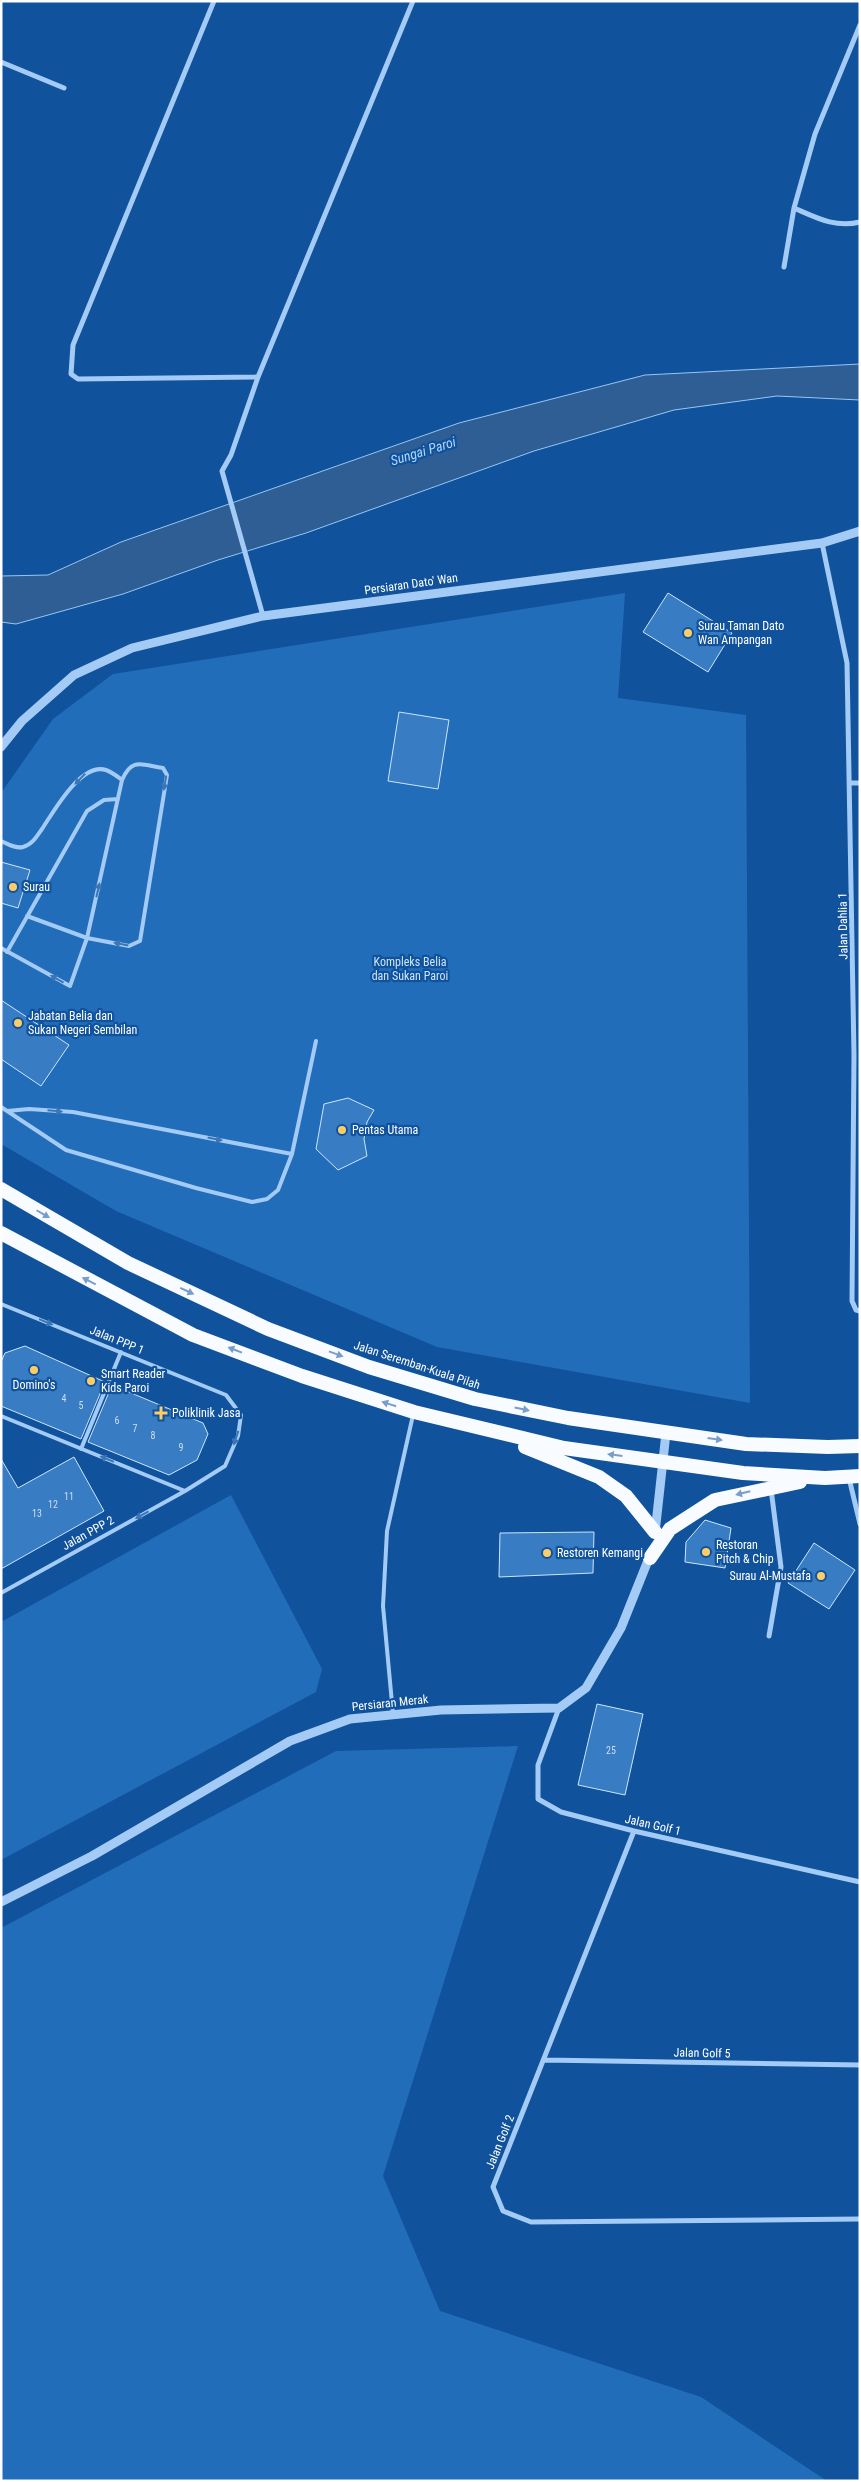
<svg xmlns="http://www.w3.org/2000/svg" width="861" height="2482" viewBox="0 0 861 2482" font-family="'Roboto Condensed',sans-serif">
<rect width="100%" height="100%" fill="#10529c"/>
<path fill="#226dba" d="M625,593l-7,105 128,17 4,688 -313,-56 -321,-136 -115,-67v-351l52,-74 60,-45z
M231,1495l91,174 -6,23 -315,168v-238z
M518,1746l-135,430 57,135 261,86 126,84h-826v-553l335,-177z"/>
<path fill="#2e5e94" stroke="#95c7f8" d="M860,364v36l-83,-4 -103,14 -140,41 -228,82 -88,27 -95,34 -107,30 -15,-2v-46l47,-1 73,-33 338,-119 186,-48z"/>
<path fill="#387cc3" stroke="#cce5fe" d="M668,593l64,40 -24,39 -65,-40z
M399,712l50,8 -11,69 -50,-8z
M1,862l29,8 -12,38 -17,-5z
M1,1000l68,45 -28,41 -40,-27z
M348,1098l26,12 -7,12 -3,17 3,17 -29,14 -22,-21 8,-45z
M25,1346l80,36 -24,57 -80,-33v-44l4,-9z
M112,1385l91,38 5,11 -11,26 -28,15 -81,-33z
M74,1457l30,54 -103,58v-110l17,29z
M705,1520l26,8 -6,40 -40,-6 1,-20z
M594,1532l-1,41 -94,4 1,-44z
M814,1543l41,27 -26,39 -41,-26z
M597,1704l46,10 -18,81 -47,-10z"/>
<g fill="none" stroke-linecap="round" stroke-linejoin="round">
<path stroke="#a3cbf5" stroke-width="4" d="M1,841c7,3 15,8 22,6 9,-2 14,-11 19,-18 12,-18 39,-67 64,-59 6,2 12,7 16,10
M1,948l69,38 17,-48 35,-158c10,-23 20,-15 41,-12l4,7 -27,166 -11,5 -42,-8 -60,-22
M7,952l80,-141 17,-11 14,-1
M1,1107l65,43 130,38 56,14 15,-3 11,-9 14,-36 24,-113
M7,1111l22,-2 44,3 219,42
M1,1304l225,91 15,20 -3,21 -13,30 -40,25 -184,102
M1,1416l184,75
M81,1449l40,-97
M393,1714l-10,-108 4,-75 26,-116"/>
<path stroke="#a3cbf5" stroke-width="5" d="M214,1l-141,344 -2,29 7,5 180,-2
M860,25l-45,109 -21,74c23,10 41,20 66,14
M1,62l63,26
M784,267l10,-59
M822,543l25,120 7,392 -2,246 4,9 4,1
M263,616l-41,-145 9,-16 27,-78 155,-376
M851,783h9
M849,1478l11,46
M769,1636l12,-69 -10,-78
M559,1708l-21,57v34l23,13 73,19 226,51
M634,1831l-141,356 10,24 28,11 329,-3
M544,2060l316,5"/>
<path stroke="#a3cbf5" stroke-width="9" d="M1,747l21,-26 52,-46 58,-27 131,-32 559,-73 38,-12
M655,1533l11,-100
M1,1902l91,-46 198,-115 60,-22 91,-9 118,-2 27,-20 35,-60 30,-75"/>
<path stroke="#f8fbff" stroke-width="14" d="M1,1189l127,74 140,66 101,38 106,32 93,19 178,26 82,3 32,-1
M1,1233l192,102 109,41 112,36 150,36 179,25 82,5 35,-2
M525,1447l74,30 27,19 29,36
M650,1558l20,-29 45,-29 85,-18"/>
</g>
<defs><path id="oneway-solid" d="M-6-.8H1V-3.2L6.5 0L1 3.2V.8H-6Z" transform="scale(1.25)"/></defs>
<g fill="#3c76b7">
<use href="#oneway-solid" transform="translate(80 779) rotate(134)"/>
<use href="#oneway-solid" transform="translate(165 783) rotate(99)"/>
<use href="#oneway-solid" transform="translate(98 890) rotate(-77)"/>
<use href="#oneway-solid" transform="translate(121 944) rotate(-169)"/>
<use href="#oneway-solid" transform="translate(57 979) rotate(-151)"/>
<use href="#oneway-solid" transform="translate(55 1111) rotate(5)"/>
<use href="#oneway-solid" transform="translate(215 1139) rotate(11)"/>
<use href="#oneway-solid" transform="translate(46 1322) rotate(22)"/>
<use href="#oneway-solid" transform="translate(236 1438) rotate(108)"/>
<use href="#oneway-solid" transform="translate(107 1459) rotate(-158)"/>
<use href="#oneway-solid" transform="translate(142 1515) rotate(151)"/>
</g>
<g fill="#789ec9">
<use href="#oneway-solid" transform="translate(43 1214) rotate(30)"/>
<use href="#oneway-solid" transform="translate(89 1281) rotate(-153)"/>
<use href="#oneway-solid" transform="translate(187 1291) rotate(25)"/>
<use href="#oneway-solid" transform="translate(235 1350) rotate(-159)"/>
<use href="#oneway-solid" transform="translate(336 1354) rotate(20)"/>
<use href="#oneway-solid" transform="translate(389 1404) rotate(-162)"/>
<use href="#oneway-solid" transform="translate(522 1409) rotate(12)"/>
<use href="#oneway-solid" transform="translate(715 1439) rotate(8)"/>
<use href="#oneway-solid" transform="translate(615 1455) rotate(-173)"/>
<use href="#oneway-solid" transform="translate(743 1493) rotate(166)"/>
</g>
<g fill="#ffcd67" stroke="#10529c" stroke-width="2">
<circle cx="688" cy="633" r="5"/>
<circle cx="13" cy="887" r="5"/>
<circle cx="18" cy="1023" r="5"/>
<circle cx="342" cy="1130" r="5"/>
<circle cx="34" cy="1370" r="5"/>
<circle cx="91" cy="1381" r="5"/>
<path d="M158.5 1405.5h5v5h5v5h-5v5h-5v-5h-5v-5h5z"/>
<circle cx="706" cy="1552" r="5"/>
<circle cx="547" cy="1553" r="5"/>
<circle cx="821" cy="1576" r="5"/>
</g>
<g text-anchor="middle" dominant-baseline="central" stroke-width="4.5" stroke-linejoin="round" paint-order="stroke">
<g font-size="10" fill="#cddef0">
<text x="64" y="1398">4</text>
<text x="81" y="1405">5</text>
<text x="117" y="1420">6</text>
<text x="135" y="1428">7</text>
<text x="153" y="1435">8</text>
<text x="181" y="1447">9</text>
<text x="69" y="1496">11</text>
<text x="53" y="1504">12</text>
<text x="37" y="1513">13</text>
<text x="611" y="1750">25</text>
</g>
<g font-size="12" fill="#fff" stroke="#10529c">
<text transform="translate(411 584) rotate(-8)">Persiaran Dato' Wan</text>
<text transform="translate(843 926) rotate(-91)">Jalan Dahlia 1</text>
<text transform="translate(117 1340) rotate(22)">Jalan PPP 1</text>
<text transform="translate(417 1365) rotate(18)">Jalan Seremban-Kuala Pilah</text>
<text transform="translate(88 1533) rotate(-29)">Jalan PPP 2</text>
<text transform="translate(390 1703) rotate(-6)">Persiaran Merak</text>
<text transform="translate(653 1825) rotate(13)">Jalan Golf 1</text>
<text transform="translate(702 2053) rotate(1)">Jalan Golf 5</text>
<text transform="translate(500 2142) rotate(-68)">Jalan Golf 2</text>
</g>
<g font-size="12" fill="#fff" stroke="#10529c" text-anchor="start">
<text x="698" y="626">Surau Taman Dato<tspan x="698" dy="14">Wan Ampangan</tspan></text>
<text x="23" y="887">Surau</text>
<text x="28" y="1016">Jabatan Belia dan<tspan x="28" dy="14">Sukan Negeri Sembilan</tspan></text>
<text x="352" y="1130">Pentas Utama</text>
<text x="101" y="1374">Smart Reader<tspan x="101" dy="14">Kids Paroi</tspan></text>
<text x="34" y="1385" text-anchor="middle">Domino's</text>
<text x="172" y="1413">Poliklinik Jasa</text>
<text x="716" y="1545">Restoran<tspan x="716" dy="14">Pitch &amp; Chip</tspan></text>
<text x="557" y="1553">Restoren Kemangi</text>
<text x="811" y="1576" text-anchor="end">Surau Al-Mustafa</text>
</g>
<g font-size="12" fill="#cce5fe" stroke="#10529c">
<text x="410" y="962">Kompleks Belia<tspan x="410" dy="14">dan Sukan Paroi</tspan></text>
</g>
<g font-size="14" font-style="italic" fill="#b0d5fb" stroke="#10529c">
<text transform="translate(423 451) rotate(-17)">Sungai Paroi</text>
</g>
</g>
<rect width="861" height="2482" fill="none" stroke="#ffffff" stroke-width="5"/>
</svg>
